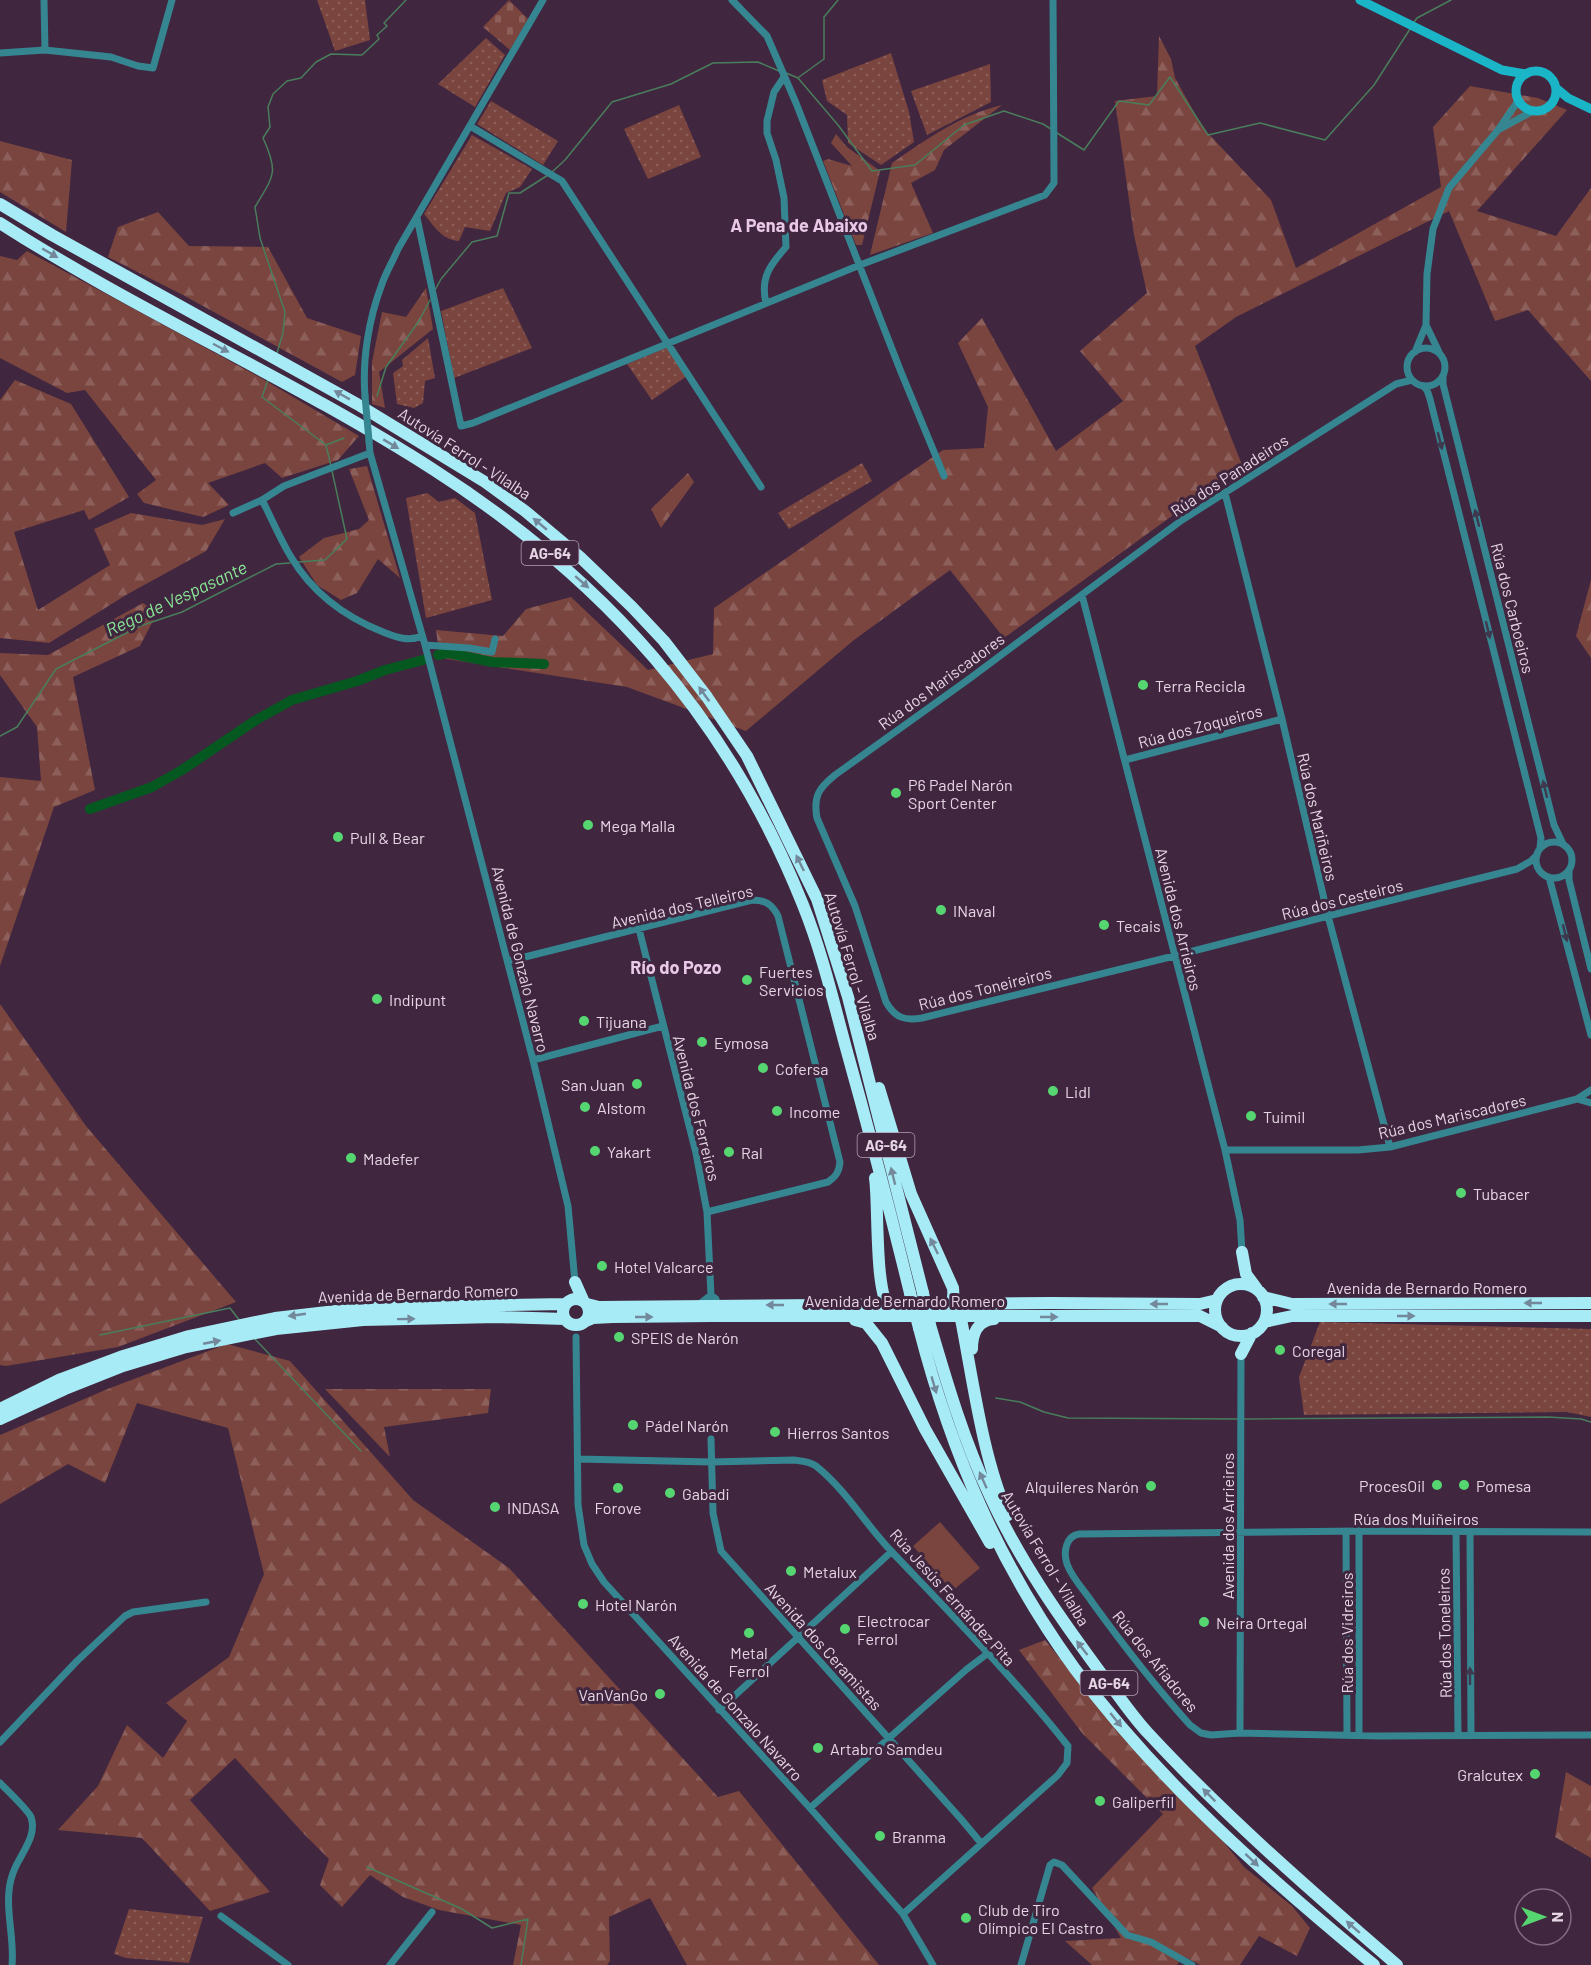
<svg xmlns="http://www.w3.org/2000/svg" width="1591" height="1965" viewBox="0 0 1591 1965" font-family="Barlow,sans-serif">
<defs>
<pattern id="green-dots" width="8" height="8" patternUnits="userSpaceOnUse" patternTransform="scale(1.5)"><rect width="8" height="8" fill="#7a453e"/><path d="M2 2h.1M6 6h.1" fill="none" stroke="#8d5f5a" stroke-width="1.8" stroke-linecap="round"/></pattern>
<pattern id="forest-firs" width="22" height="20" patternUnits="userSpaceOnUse" patternTransform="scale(1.5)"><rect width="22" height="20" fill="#7a453e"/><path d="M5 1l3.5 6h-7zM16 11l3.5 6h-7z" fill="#8d5f5a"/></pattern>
<pattern id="cemetery-stones" width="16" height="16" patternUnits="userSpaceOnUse" patternTransform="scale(1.5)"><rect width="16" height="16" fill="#7a453e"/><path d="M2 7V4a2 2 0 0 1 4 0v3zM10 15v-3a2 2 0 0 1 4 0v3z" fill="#8d5f5a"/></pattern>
</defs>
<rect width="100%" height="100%" fill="#40263f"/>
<path fill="url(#green-dots)" d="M317,0h48l5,40 -35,11z
M486,38l19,17 -30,52 -37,-23z
M891,53l18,59 5,30 -33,23 -33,-22 -1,-28 -20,-14 -5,-21z
M990,64l1,38 -64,33 -16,-44z
M491,101l67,40 -15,24 -66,-41z
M679,105l22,52 -53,22 -24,-50z
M472,135l60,34 -12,18 -14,6 -16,38 -25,-4 -6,14c-17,-1 -25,-15 -35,-27z
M503,288l29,60 -78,30 -13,-67z
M428,338l7,40 -10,3 -2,22 -9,5 -17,-4 -4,-31 10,-7 -1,-6z
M668,347l19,29 -35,24 -25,-36z
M862,463l10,18 -83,48 -11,-16z
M427,493l12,9 16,-4 20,15 17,87 -66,18 -20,-120z
M1320,1322l271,7v88l-24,-5 -263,3 -5,-38z
M129,1909l74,8 -14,46 -63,-5 -12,-4z"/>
<path fill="url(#forest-firs)" d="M1159,36l12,23 4,19 28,50 68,72 25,68 145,-81 -8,-60 37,-41 68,12 29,12 -90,101 79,25 35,-48v193l-63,-71 -33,11 -46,-110 -213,106 -41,29 47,119 -238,173 -54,-68 -96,70 -108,91 -119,-44 -187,-29 -4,-28 67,6 23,-27 45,-12 77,73 65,-16 1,-46 229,-158 41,-2 4,-41 -30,-64 24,-25 74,133 67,-50 -43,-50 67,-58 -13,-58 -19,-134 42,-5z
M1002,105l-58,45 -9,20 -24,13 22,50 -63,22 22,-92c33,-23 70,-49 110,-58z
M836,134l11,13 33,24 -18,74h-6l-33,-84 5,-2 24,7 -21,-23z
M0,141l72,19 -6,72 -66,-40z
M158,212l31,34 79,1 39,71 54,18 -6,39 -13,7 -161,-88 -73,-37 10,-30z
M27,251l234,127 98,58 -21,24 -56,18 -17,-15 -57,20 21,22 -26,12 -59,-14 -7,-9 19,-14 -71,-90 -18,3 -67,-35v-102l17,4z
M426,288l7,41 -54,43 6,36 -13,-4v-42l10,-50 24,5z
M15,380l56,24 58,93 -40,23 -5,-10 -70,22 24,78 72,-45 -16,-36 37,-16 71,12 23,-6 -19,32 -80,44 -77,48 -49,-5v-238z
M367,466l33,112 -22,-19 -21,34 -16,7 -24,-15 -18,-28 25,-19 35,-9 10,-9 -20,-51z
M688,473l6,9 -33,46 -10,-19z
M1591,580v78l-15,-22z
M143,603l14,10 -17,33 -67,31 22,113 -41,17 -54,159v-189l41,4 -4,-54 -37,-52v-22l48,2z
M0,1004l86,122 150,176 -118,45 -112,19 -6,-1z
M227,1344l63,17 123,139 96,68 209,229 21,-6 140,174h-192l-37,-67 -41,19 1,44 -3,4h-94l8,-40 -82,-15 -36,-13 -33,-22 -28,32 -22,-22 9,-26 -25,-25 -69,-76 -45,42 80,92 -60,19 -68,-73 -84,-8 40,-44 29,-61 36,33 24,-37 -21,-18 63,-46 35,-83 -36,-146 -91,-25 -32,80 -37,-19 -68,40v-69l110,-47z
M325,1389h166l-3,24 -104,14 6,30z
M1045,1640l61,75 94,98 44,54 48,39 18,22 -13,28 -38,-20 -19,29h-40l-17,-9 -6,9h-85l-27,-24 56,-3 -29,-50 71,-74 -81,-81 -63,-83z
M1566,1772l25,14v72l-36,-21z"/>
<path fill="url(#cemetery-stones)" d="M509,0l19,19 -18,31 -27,-23z"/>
<path fill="#7a453e" d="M940,1522l40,46 -28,23 -39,-45z"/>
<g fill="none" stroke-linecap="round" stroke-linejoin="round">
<path stroke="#497e5c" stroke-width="1.5" d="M1414,22l3,-4 34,-18
M786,73l12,5 40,47 34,46 43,-6 49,-40 40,-14 39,13 8,5
M799,77l25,-18v-42l14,-17
M1057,133l27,17 35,-49 30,4 21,-28 38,58 52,-12 65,17 49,-55 36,-56
M552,172l13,-12 47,-58 59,-18 42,-21 45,-1 21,9
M435,290l6,-11 31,-37 25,-6 12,-43h11l28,-18
M277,353l6,-20 2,-21 -25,-74 -5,-31c19,-32 24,-34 8,-69l7,-11 -2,-20 5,-13 14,-13 14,-3 15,-16 15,-8 31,1 17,-16 -2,-4 10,-9 -3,-3 22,-23
M268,380l-6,17 64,48
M377,396l9,-29 33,-46 11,-21
M331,466l-5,-21 18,-7
M298,562l27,-2 22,-21 -15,-68
M0,736l17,-9 39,-58 84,-43 42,-14 94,-48 14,-1
M100,1335l130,-27 10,13
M254,1338l107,113
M996,1398l24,4 24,10 24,6 169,1
M1244,1419l304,-2 33,2 10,3
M367,1867l95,42 30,19 36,-9 -7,46"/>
<path stroke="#065821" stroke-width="10" d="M438,655l10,-2 44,9 52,2
M90,809l62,-22 30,-17 74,-50 36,-20 65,-19 28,-11 38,-10"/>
<path stroke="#368691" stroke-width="7" d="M44,0l1,50
M732,0l35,36 29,67 105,269 43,104
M0,53l45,-3 66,7 27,9 15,2 19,-68
M470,126l92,55 199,306
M1500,129l33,-18
M417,218l44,208 12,-3 387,-158 185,-70 9,-12v-8l-1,-175
M766,303c-6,-25 4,-38 20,-56l-2,-49 -8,-38 -9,-27v-12l7,-29 10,-15
M1407 367a19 19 0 1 1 38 0a19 19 0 1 1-38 0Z
M1415,352l11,-27
M1439,352l-13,-27 1,-51 6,-45 16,-41 49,-58 20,-29
M1443,376v8l111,441 9,19
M1412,380l-16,4 -214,136 -213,159 -134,96c-16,13 -22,21 -18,43l38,88 31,96c9,16 19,19 36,16l252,-62 154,-40 189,-47 14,-8 6,-6
M1423,386l4,4 3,9 111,439 -1,10
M365,396c-3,-37 4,-78 17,-112 4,-12 11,-23 16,-35l145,-249
M369,441l1,12 55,192 108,415 35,146 7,76
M1225,493l57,226 46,197 62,231
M262,500c10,19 18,39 29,57 21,35 54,60 92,75 13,5 25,10 39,4
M233,513l29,-13 22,-14 86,-33
M1082,595l143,555 15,70 2,32
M425,645l44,3 23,4 3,-13
M1125,760l157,-41
M1536 860a18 18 0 1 1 36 0a18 18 0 1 1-36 0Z
M1569,870v10l22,89
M1549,877l42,158
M639,929l57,224 11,59 4,83
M509,961l243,-61c13,0 20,4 26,16l62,246c-1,9 -3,14 -12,20l-121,30
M533,1060l130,-34
M1577,1099l14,4
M1225,1150h133l32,-3 187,-48 14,-9
M697,1306l14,-11 5,4v9
M576,1337l2,168 6,40 8,19 12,18 206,226 93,106 30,51
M711,1439l2,74 8,38 240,268 20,24
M578,1459l133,3 83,-2c8,1 15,1 22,6 30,24 50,59 76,86 60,63 122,126 176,194l-1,17 -9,12 -155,139
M1359,1531v204
M1456,1531l2,203
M1346,1532l1,202
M1470,1532l1,202
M1591,1532l-232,-1 -280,3c-13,2 -16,18 -12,30 5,14 17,26 25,38 31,43 63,84 98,123l11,8 10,2 29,-2 140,3 211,-1
M719,1710l172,-158
M1240,1733l1,-379
M0,1742l77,-81 48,-45 8,-4 73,-10
M0,1783c7,7 28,27 31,34 7,20 -12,38 -18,56 -11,29 2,62 -1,92
M810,1808l157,-139 20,-15
M221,1916l67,49
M390,1965l42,-53
M1021,1965l29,-100 4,-3 8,3 65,70 24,7 41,23"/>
<path stroke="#1ab6c8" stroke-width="9" d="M1360,0l142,70 24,4
M1516 91a20 20 0 1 1 40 0a20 20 0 1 1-40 0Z
M1556,88l12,10 23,11"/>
<path stroke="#a6ebf5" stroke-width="12" d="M0,204l52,31 305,169 128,78 40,29 55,46 52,50 32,34 43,56 40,59 70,143 31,98 75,296
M0,223c140,90 294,157 434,247 170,109 294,247 369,435 19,47 30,95 43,143 23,82 44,163 64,245
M879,1088l32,106 42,94c1,9 0,14 -7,21
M875,1178c4,27 -1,117 16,133
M1242,1252l4,22 11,15
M575,1282l8,18
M1215 1310a26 26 0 1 1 52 0a26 26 0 1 1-52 0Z
M1263,1297l29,7 299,-1
M563 1312a13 13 0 1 1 26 0a13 13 0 1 1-26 0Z
M587,1304l12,3 451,-4 150,1 17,-4
M956,1312l5,7c12,62 22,140 47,196
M855,1320l11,3 16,20 43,86 65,114
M586,1321l7,-3 20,-1 99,-1h488l22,11
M1264,1322l28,-6h299
M930,1325c17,58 34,116 60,171 30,66 73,126 116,184 14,17 27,37 42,53 78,84 163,158 249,232
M919,1328c32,124 80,237 156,341 84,113 191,207 299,296
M972,1349c0,-15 6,-29 22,-30
M1241,1354l11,-21
M0,1409l61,-30 59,-22 69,-21 86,-18 87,-10 203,-4
M0,1419l65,-30 58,-23 63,-19 90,-18 87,-9 134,-3 68,2"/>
<path stroke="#368691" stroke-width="7" d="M365,396l4,45"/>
<path stroke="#a6ebf5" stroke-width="12" d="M910,1293l9,35
M923,1293l7,32"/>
</g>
<defs><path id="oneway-solid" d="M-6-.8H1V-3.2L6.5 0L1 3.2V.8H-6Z" transform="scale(1.5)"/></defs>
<g fill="#73889a">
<use href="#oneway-solid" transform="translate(50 253) rotate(30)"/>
<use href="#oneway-solid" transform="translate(221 348) rotate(28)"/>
<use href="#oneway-solid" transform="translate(342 395) rotate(-151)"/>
<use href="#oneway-solid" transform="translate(391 444) rotate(31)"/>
<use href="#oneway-solid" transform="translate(540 524) rotate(-140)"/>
<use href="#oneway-solid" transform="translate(582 582) rotate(41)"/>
<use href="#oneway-solid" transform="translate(704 694) rotate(-126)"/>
<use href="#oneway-solid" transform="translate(800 863) rotate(-116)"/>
<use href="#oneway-solid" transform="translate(893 1176) rotate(-104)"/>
<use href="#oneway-solid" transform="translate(934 1246) rotate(-116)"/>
<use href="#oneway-solid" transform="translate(1533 1303) rotate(180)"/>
<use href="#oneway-solid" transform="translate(1159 1304) rotate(-180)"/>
<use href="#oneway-solid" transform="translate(1338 1304) rotate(180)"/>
<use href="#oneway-solid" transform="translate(775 1305) rotate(180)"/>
<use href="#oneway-solid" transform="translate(297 1315) rotate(172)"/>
<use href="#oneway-solid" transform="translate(1406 1316)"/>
<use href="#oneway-solid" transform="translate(644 1317)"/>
<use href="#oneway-solid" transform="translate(1049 1317)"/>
<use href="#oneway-solid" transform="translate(406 1319) rotate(-1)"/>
<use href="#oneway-solid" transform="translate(212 1342) rotate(-11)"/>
<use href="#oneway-solid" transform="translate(934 1385) rotate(74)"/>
<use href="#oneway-solid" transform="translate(983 1480) rotate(-114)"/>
<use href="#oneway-solid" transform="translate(1082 1648) rotate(-128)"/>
<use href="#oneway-solid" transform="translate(1116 1720) rotate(51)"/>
<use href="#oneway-solid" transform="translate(1209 1795) rotate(-135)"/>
<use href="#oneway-solid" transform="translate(1252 1860) rotate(43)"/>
<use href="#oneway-solid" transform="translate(1353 1927) rotate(-139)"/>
</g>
<g fill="#3e394f">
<use href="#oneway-solid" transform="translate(1440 441) rotate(76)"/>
<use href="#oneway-solid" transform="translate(1477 518) rotate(-104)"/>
<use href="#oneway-solid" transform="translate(1488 630) rotate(76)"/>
<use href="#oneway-solid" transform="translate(1545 789) rotate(-104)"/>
<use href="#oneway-solid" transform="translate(1565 933) rotate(76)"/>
<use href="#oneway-solid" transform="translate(1470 1676) rotate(-90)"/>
</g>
<g fill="#55d671" stroke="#40263f" stroke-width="2">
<circle cx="1143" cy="685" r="6"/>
<circle cx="896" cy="793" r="6"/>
<circle cx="588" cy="825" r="6"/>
<circle cx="338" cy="837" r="6"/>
<circle cx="941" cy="910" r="6"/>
<circle cx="1104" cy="925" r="6"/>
<circle cx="747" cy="980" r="6"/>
<circle cx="377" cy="999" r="6"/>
<circle cx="584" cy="1021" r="6"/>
<circle cx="702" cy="1042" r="6"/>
<circle cx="763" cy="1068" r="6"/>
<circle cx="637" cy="1084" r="6"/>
<circle cx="1053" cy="1091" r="6"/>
<circle cx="585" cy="1107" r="6"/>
<circle cx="777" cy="1111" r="6"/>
<circle cx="1251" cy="1116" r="6"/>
<circle cx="595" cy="1151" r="6"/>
<circle cx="729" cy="1152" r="6"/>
<circle cx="351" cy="1158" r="6"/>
<circle cx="1461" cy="1193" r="6"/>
<circle cx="602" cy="1266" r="6"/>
<circle cx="619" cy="1337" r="6"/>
<circle cx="1280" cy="1350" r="6"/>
<circle cx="633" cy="1425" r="6"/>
<circle cx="775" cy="1432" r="6"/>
<circle cx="1437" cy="1485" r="6"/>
<circle cx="1464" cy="1485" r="6"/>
<circle cx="1151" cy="1486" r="6"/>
<circle cx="618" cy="1488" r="6"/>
<circle cx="670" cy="1493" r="6"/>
<circle cx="495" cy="1507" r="6"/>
<circle cx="791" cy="1571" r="6"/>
<circle cx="583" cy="1604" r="6"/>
<circle cx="1204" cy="1622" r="6"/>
<circle cx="845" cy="1629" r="6"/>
<circle cx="749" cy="1633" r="6"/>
<circle cx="660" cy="1694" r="6"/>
<circle cx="818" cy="1748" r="6"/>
<circle cx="1535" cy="1774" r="6"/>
<circle cx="1100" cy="1801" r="6"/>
<circle cx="880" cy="1836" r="6"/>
<circle cx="966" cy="1918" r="6"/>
</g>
<g text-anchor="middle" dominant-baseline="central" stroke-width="6" stroke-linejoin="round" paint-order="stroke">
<g fill="#40263f" stroke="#b4a0b2" stroke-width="1.5">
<rect x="521.5" y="541" width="57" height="24" rx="4.5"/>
<rect x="857.5" y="1133" width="57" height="24" rx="4.5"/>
<rect x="1080.5" y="1671" width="57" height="24" rx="4.5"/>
</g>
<g font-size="15" font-weight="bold" fill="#e6d5e4">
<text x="550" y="553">AG-64</text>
<text x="886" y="1145">AG-64</text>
<text x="1109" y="1683">AG-64</text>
</g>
<g font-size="16" fill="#e6d5e4" stroke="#40263f">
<text transform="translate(465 453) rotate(33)">Autovía Ferrol - Vilalba</text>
<text transform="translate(1229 475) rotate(-33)">Rúa dos Panadeiros</text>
<text transform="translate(1513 608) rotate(76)">Rúa dos Carboeiros</text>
<text transform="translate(941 681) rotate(-36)">Rúa dos Mariscadores</text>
<text transform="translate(1200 726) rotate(-15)">Rúa dos Zoqueiros</text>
<text transform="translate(1318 817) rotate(77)">Rúa dos Mariñeiros</text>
<text transform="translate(1342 899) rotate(-14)">Rúa dos Cesteiros</text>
<text transform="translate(682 906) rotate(-13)">Avenida dos Telleiros</text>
<text transform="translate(1179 919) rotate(76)">Avenida dos Arrieiros</text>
<text transform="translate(521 959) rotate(76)">Avenida de Gonzalo Navarro</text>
<text transform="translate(853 966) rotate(73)">Autovía Ferrol - Vilalba</text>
<text transform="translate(985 988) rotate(-14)">Rúa dos Toneireiros</text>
<text transform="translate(697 1108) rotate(76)">Avenida dos Ferreiros</text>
<text transform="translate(1452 1116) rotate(-13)">Rúa dos Mariscadores</text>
<text x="1427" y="1287">Avenida de Bernardo Romero</text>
<text transform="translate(418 1293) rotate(-2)">Avenida de Bernardo Romero</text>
<text x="905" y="1300">Avenida de Bernardo Romero</text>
<text x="1416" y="1518">Rúa dos Muiñeiros</text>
<text transform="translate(1227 1526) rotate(-90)">Avenida dos Arrieiros</text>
<text transform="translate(1046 1558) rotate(59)">Autovía Ferrol - Vilalba</text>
<text transform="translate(953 1597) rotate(48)">Rúa Jesús Fernández Pita</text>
<text transform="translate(1346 1633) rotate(-90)">Rúa dos Vidreiros</text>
<text transform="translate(1444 1633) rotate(-91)">Rúa dos Toneleiros</text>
<text transform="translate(824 1646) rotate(48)">Avenida dos Ceramistas</text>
<text transform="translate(1156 1661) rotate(51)">Rúa dos Afiadores</text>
<text transform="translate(736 1707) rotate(48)">Avenida de Gonzalo Navarro</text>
</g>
<g font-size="16" fill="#e6d5e4" stroke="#40263f" text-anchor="start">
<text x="1155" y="685">Terra Recicla</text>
<text x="908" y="784">P6 Padel Narón<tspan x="908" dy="18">Sport Center</tspan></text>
<text x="600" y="825">Mega Malla</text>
<text x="350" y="837">Pull &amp; Bear</text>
<text x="953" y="910">INaval</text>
<text x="1116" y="925">Tecais</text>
<text x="759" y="971">Fuertes<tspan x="759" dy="18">Servicios</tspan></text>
<text x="389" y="999">Indipunt</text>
<text x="596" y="1021">Tijuana</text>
<text x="714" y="1042">Eymosa</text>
<text x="775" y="1068">Cofersa</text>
<text x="625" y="1084" text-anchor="end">San Juan</text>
<text x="1065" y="1091">Lidl</text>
<text x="597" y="1107">Alstom</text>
<text x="789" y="1111">Income</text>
<text x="1263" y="1116">Tuimil</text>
<text x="607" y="1151">Yakart</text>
<text x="741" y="1152">Ral</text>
<text x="363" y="1158">Madefer</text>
<text x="1473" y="1193">Tubacer</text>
<text x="614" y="1266">Hotel Valcarce</text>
<text x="631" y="1337">SPEIS de Narón</text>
<text x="1292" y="1350">Coregal</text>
<text x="645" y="1425">Pádel Narón</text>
<text x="787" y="1432">Hierros Santos</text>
<text x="1425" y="1485" text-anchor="end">ProcesOil</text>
<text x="1476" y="1485">Pomesa</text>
<text x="1139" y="1486" text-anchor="end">Alquileres Narón</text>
<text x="682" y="1493">Gabadi</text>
<text x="507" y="1507">INDASA</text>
<text x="618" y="1507" text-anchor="middle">Forove</text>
<text x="803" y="1571">Metalux</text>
<text x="595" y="1604">Hotel Narón</text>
<text x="857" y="1620">Electrocar<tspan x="857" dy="18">Ferrol</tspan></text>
<text x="1216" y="1622">Neira Ortegal</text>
<text x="749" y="1652" text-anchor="middle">Metal<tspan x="749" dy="18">Ferrol</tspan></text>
<text x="648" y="1694" text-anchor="end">VanVanGo</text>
<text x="830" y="1748">Artabro Samdeu</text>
<text x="1523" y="1774" text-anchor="end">Gralcutex</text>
<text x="1112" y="1801">Galiperfil</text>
<text x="892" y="1836">Branma</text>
<text x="978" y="1909">Club de Tiro<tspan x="978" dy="18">Olímpico El Castro</tspan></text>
</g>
<g font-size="18" font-weight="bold" fill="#eac9e8" stroke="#40263f">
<text x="799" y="225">A Pena de Abaixo</text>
<text x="676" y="967">Río do Pozo</text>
</g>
<g font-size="18" font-style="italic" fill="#88e897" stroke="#40263f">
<text transform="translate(176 598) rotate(-25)">Rego de Vespasante</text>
</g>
</g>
<g transform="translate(1543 1917) rotate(90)"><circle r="28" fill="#40263f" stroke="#826c81" stroke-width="1.5"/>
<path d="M0-4.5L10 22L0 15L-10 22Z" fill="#55d671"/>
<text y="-9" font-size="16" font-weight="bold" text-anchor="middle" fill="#e6d5e4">N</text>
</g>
</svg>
